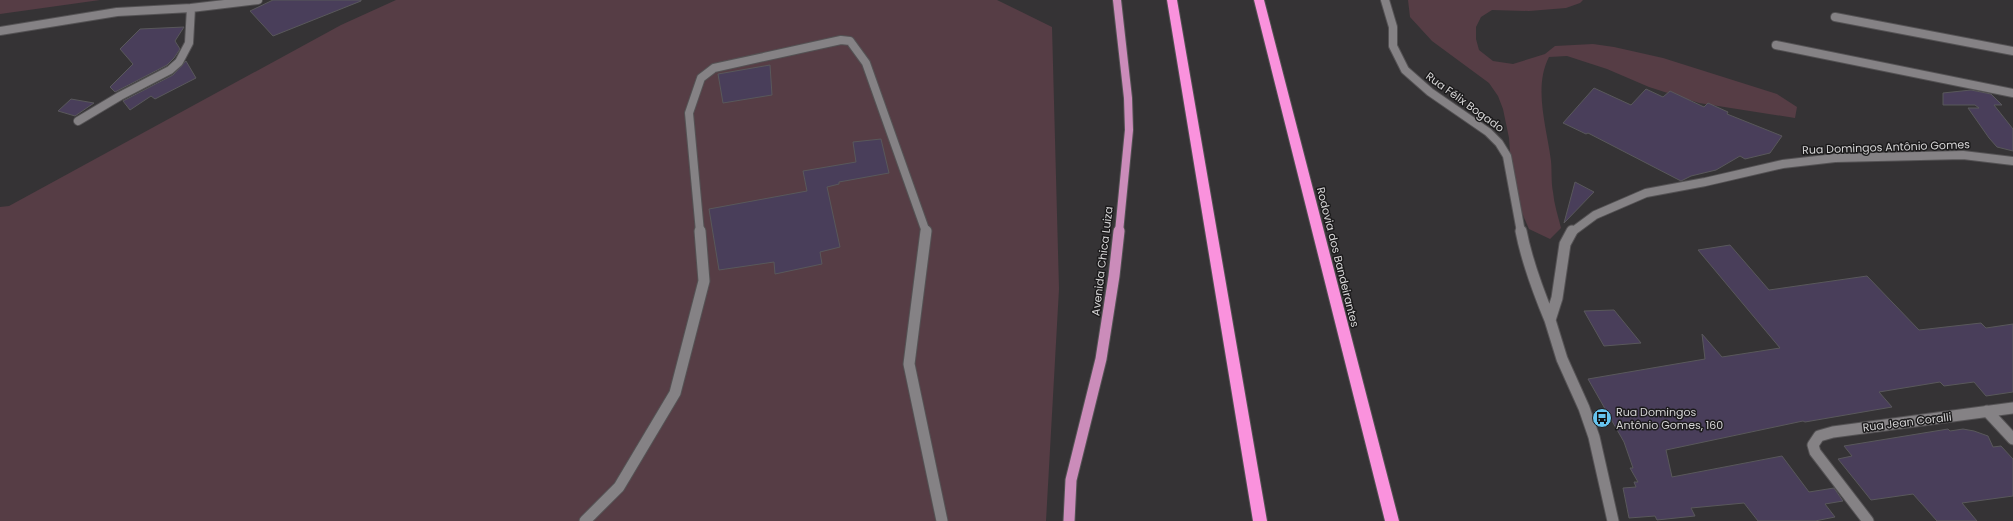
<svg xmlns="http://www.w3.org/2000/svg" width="2013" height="521" viewBox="0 0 2013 521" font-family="Poppins,sans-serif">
<rect width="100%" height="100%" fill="#353335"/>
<path fill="#563d45" d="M0,0h100l-100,14z
M396,0h601l55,27 7,262 -13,232h-1046v-314l9,-1 332,-181z
M1408,0h175l-3,3 -14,5 -37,3 -37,-1 -11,7 -5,10v12l3,11 14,11 20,3 32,-10 10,-8 38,-2 21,3 49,11 114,36 20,13 -2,11 -96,-15 -50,-16 -42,-18 -40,-13 -18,1c-16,31 -2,71 2,104 1,10 0,21 2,31 1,12 5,24 8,36l-11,11 -21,-10 -7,-16 -11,-46 -2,-29 -6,-29 -5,-13 -9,-13 -57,-42 -22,-24z"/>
<path fill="#493e5a" stroke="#59585b" d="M273,0h88v1l-88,35 -23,-25z
M184,27l-9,14 5,8 -6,9 -7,7 -52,27 -5,-5 23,-23 -13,-15 20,-20z
M186,61l10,17 -41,21 -4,-3 -21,14 -7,-9 50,-26z
M770,65l2,30 -49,8 -5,-29z
M1594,88l37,17 15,-16 17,8 7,-6 34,16 4,-4 20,9 -1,2 55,22 -12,17 -25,6 -5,-3 -24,14 -25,6 -10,5 -93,-48 -2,1 -23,-11z
M1971,90l20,4 11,11h-8l19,24v22l-16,-4 -8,-9 -21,-30h11l-4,-3h-32v-12z
M71,99l23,4 -19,13 -17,-5z
M881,139l8,34 -50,9v2l-12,3 13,60 -20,5 2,12 -47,10 -1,-12 -55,8 -10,-61 98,-18 -4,-20 53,-9 -3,-20z
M1575,182l19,10 -30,31z
M1730,245l39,45 98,-14 52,54 62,-7 5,5 27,-4v68l-27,4 -12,-14 -30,4 -4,-4 -61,10 13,15 -87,15 -2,-1 -137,29 6,27 110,-21 27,36 25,-4 9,13 -18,3 10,13 -20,4h-57l-14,-18 -53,5 4,8 -38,4 -2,-4 -26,2 -6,-30 13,-1 -2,-5h4l-8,-14h3l-9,-26 -36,-63 117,-20 -3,-25 20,23 58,-9 -82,-98z
M1614,310l27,33 -37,3 -20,-35z
M1948,429l2,2 13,-2 11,2 14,5 5,11 8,-1 12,13v37l-51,7 15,18h-40l-24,-27 -42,6 -33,-41 14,-3 -8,-10z"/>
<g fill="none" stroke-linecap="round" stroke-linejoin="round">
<g stroke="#545254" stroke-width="10">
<path id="minor-far1" d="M1385,0l8,27v19l12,24 25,22 58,40 11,11 8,13 14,76
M1835,17l178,34
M0,31l117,-19 74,-4
M1776,45l237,48
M78,121l42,-25 50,-26 9,-8 10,-19 2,-35 67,-8
M700,232l-11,-119 12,-35 13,-10 127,-28 9,1 16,22 60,169
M1572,232l23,-17 51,-22 59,-11 78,-18 52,-6 128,-3 50,6"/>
</g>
<g stroke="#545254" stroke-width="13">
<path id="minor" d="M926,231l-17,133 33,157
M1521,231c6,31 17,60 29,89
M1572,231l-7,13 -8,54 -7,22 12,39 22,49 10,29 19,84
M1987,411l26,28
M585,521l34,-34 56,-94 29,-112 -4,-50
M1868,521l-53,-69 -2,-7 6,-9 14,-4 180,-24"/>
</g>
<g stroke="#545254" stroke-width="10">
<path id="major-far1" d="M1117,0l11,98 1,32 -10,102"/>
</g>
<g stroke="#545254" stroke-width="13">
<path id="major" d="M1069,521l2,-41 30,-121 13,-83 5,-45"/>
</g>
<g stroke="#545254" stroke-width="2">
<path id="highway" d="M1167,0h10l90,521h-14z
M1254,0h10l135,521h-14z"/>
</g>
<use href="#minor-far1" stroke="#858285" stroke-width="8"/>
<use href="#minor" stroke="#858285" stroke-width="11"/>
<use href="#major-far1" stroke="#cb8cba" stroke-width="8"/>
<use href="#major" stroke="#cb8cba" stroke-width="11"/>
<use href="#highway" fill="#fa92dd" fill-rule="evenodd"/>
</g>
<defs>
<g id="bus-disc" transform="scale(1)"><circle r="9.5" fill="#66c4ef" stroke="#1c1b1c"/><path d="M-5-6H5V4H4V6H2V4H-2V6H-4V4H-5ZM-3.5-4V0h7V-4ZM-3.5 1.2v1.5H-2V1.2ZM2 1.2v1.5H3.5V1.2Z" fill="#111"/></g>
</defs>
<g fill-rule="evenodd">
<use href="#bus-disc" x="1602" y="418"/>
</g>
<g text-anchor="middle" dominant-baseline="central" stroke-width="3" stroke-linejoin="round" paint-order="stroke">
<g font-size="11" fill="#d5d4d5" stroke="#1c1b1c">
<text transform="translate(1465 102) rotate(36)">Rua Félix Bogado</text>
<text transform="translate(1886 147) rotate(-2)">Rua Domingos Antônio Gomes</text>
<text transform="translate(1338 257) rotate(76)">Rodovia dos Bandeirantes</text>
<text transform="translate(1102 261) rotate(-83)">Avenida Chica Luiza</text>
<text transform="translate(1907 422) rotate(-7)">Rua Jean Coralli</text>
</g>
<g font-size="11" fill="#d5d4d5" stroke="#1c1b1c" text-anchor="start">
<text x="1616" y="412">Rua Domingos<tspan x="1616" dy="13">Antônio Gomes, 160</tspan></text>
</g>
</g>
</svg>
